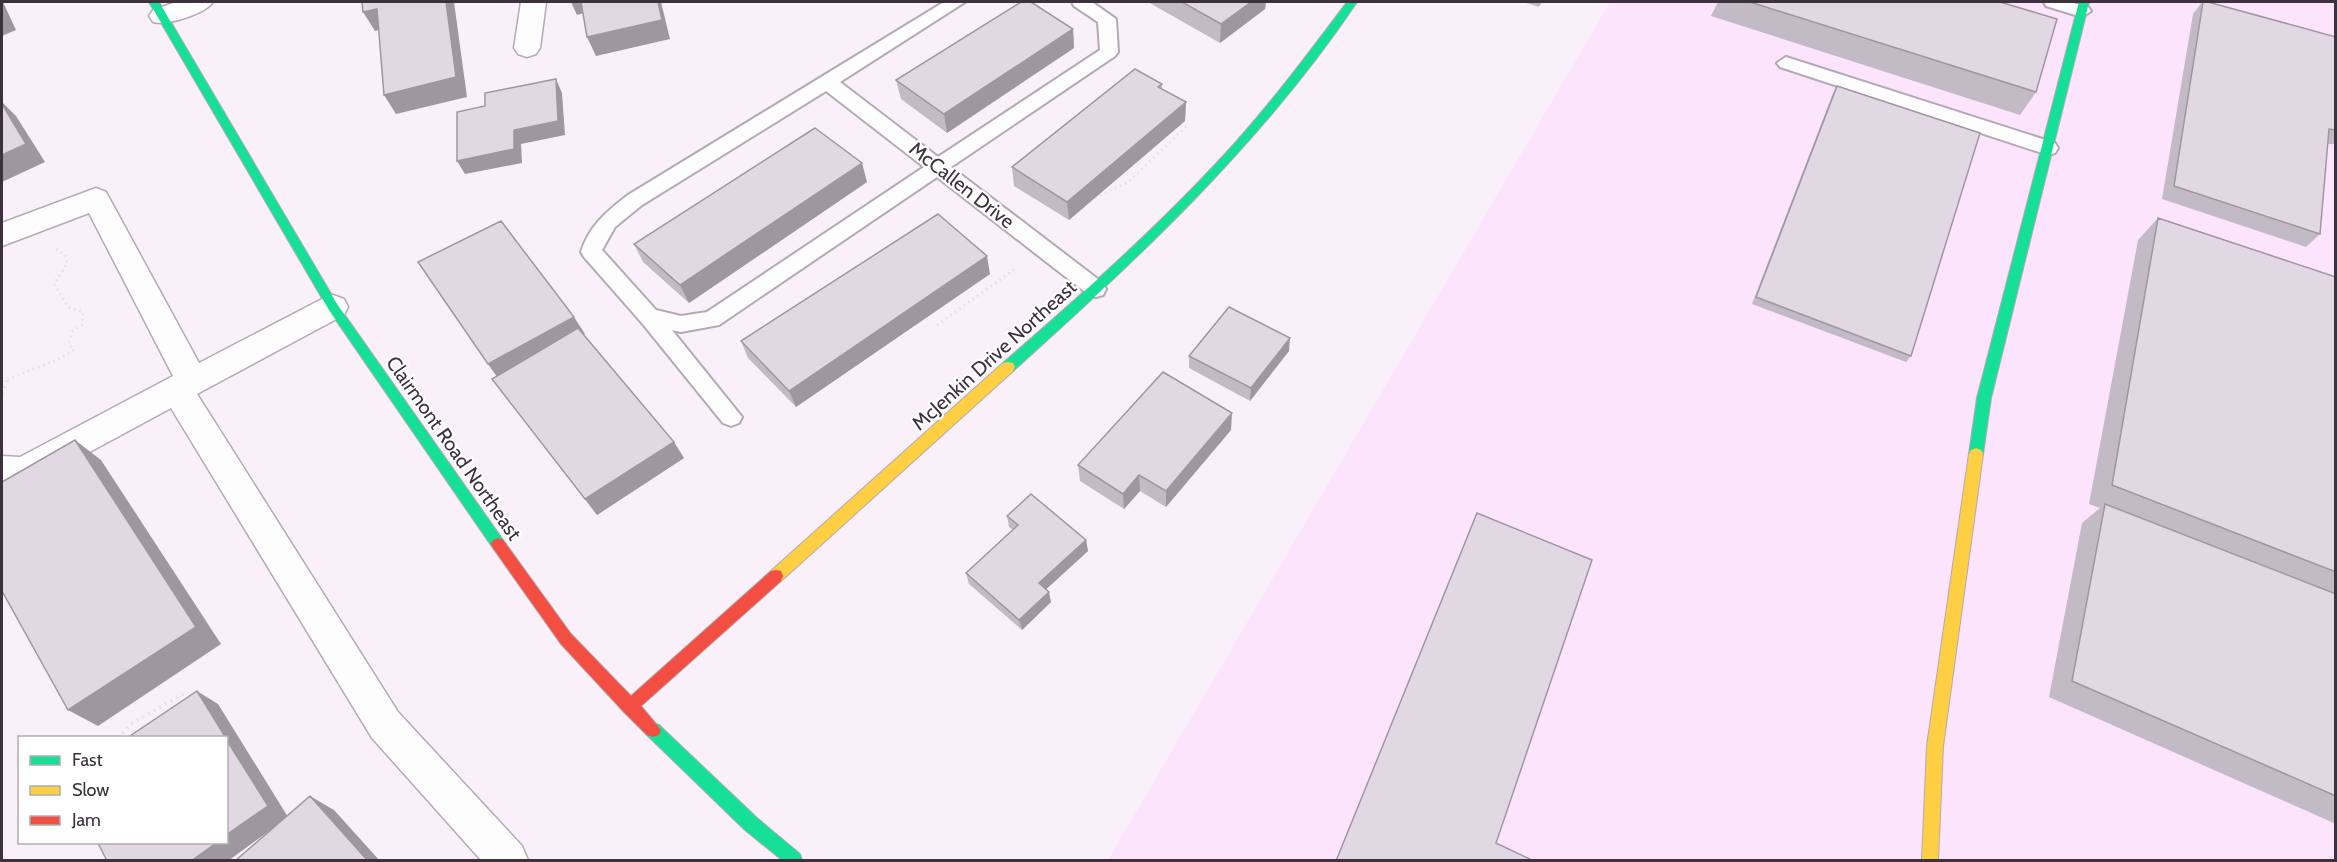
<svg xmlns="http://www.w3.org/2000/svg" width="2337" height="862" viewBox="0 0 2337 862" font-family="Cabin,sans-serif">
<rect width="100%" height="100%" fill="#faf0fa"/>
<path fill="#fce4fc" d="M1610,2h725v858h-1227z"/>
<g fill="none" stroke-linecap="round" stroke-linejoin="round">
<g stroke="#b4aab4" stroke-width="4">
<path id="lane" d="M944,2h21l-125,80 98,75 162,-107 -2,-28 -24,-16 -2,-4h20l24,17 2,33 -3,4 -164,111 152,116 3,6 -3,6 -7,2 -7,-2 -152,-118 -218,148 -38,7 -9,-2 70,87 -3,6 -8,3 -8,-3 -81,-100 -58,-66 -3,-5c8,-26 26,-41 47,-57zM826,91l98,76 -217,145 -26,4 -25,-6 -54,-60 13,-23 27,-22z
M2044,2h26l18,5 3,4 -9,6 -36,-11z
M1786,57l269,86 3,5 -3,5 -7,2 -268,-88 -3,-4z"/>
</g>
<g stroke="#b4aab4" stroke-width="3">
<path id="street" d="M176,2h37c-8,12 -47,24 -60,20l-4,-6 4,-6z
M521,2h25l-6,46 -4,6 -9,3 -9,-3 -4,-6z
M96,188l10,4 93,171 123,-64 11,-4 11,4 4,8 -4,8 -147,79 201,318 124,134 6,14h-47l-109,-122 -201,-330 -135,73 -12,4 -22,-1v-28l18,1 153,-81 -84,-163 -87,33v-23z"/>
</g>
<g stroke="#b4aab4" stroke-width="2">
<path id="fast" d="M149,2h10l178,302 166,236 2,4 -2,4 -5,2 -5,-2 -164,-238z
M1347,2h10c-95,141 -218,256 -344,369h-10l-2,-4 2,-4c77,-67 153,-134 222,-209 44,-48 83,-100 122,-152z
M2079,2h10l-98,396 -8,56 -2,4h-10l-2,-4 8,-56z
M653,723l6,2 98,93 43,36 2,6h-20l-37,-30 -98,-95 -2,-5 2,-5z"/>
</g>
<g stroke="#b4aab4" stroke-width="2">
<path id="slow" d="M1008,362l5,1 2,4 -2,4 -232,210 -5,1 -5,-1 -2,-5 2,-5 232,-208z
M1976,448l5,2 2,4 -40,292 -5,114h-16l5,-114 42,-292 2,-4z"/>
</g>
<g stroke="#b4aab4" stroke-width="2">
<path id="jam" d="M498,538l5,2 68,94 60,62 140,-125 5,-1 5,1 2,5 -2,5 -140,125 20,24 -2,5 -6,2 -6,-2 -23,-23 -63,-68 -68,-96 -2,-4 2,-4z"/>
</g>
<path stroke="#e5e2e5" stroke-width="3" stroke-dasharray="1.5 4" stroke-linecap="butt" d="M1090,200l38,-18 61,-58
M937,325l78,-56
M2,381l55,-21 17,-10 -5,-6 3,-12 10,-7 1,-13 -15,-5 -14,-23 13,-20 -2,-9 -9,-6
M7,382l2,-5"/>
<path stroke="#e5e2e5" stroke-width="4" stroke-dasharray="1.5 5" stroke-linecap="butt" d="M2,394l5,-13
M118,738l13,-14 54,-31"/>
<use href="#lane" fill="#fefdfe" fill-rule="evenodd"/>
<use href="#street" fill="#fefdfe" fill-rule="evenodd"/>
<use href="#fast" fill="#16e098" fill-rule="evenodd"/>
<use href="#slow" fill="#ffcf43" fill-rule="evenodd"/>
<use href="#jam" fill="#f24e42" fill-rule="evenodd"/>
</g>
<path fill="#c2bac4" d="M1148,2h118l-1,7 -45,34z
M1523,2h19l-3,5z
M1718,2h282l36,90 -16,23 -309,-99z
M2202,2h6l128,35v107h-9l-7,90 -14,13 -144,-48 31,-185z
M1073,29l1,19 -127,85 -46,-34 -5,-19z
M1162,84v5l24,13 -1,19 -116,99 -55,-34 -2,-19z
M1837,86l74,270 -5,6 -154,-58 81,-211z
M867,182l-178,121 -46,-41 -9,-18z
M2158,218l178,59v547l-287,-127 33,-174 18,-15 -11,-4 49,-264z
M990,274l-194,133 -48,-49 -7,-17z
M574,317l10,18 100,123 -87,57 -105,-136 5,-3 -9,-12z
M1289,351l-39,50 -61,-33v-12z
M1231,430l-65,77 -26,-16 -16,18 -44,-28 -2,-16z
M1007,516l79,24 2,11 -42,38 5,13 -29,28 -53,-46 -3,-11 47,-43 -4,-3z"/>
<path fill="#9e97a0" d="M2,2h1l13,28 -14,6z
M446,2h8l13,95 -71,17 -12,-19z
M571,2h12l5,10 -11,3z
M658,2h3l9,37 -74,17 -9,-19z
M1251,2h15l-1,7 -45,34 1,-19z
M377,9l11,19 -13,3 -12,-19z
M1073,29l1,19 -127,85 -3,-19z
M556,79l6,14 3,42 -44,9 1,19 -57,11 -8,-13z
M2,102l14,14 29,46 -43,20z
M1186,102l-1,19 -116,99 -2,-18z
M862,163l5,19 -178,121 -9,-18z
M987,256l3,18 -194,133 -7,-16z
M574,317l11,17 -85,47 -12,-17z
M1290,338l-1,13 -39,50 1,-13z
M1232,413l-1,17 -65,77v-16z
M75,440l26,20 120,184 -123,82 -30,-16z
M674,442l10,16 -87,57 -12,-16z
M1139,475l1,16 -16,18 -1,-15z
M1086,540l2,11 -47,43 -2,-11z
M1049,592l2,10 -29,28 -3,-10z
M197,691l21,13 70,113 -60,44h-37l25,-18h10v-105z
M310,796l24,14 46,51h-12z"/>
<path fill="#e2d8e4" stroke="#9e97a0" stroke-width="1.5" d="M362,2h84l10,75 -72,18 -7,-86 -14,3z
M581,2h77l4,18 -75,17z
M1021,2h10l42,27 -129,85 -48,-34z
M1182,2h69l-30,22z
M1750,2h250l57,17 -21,73z
M2203,2h5l128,35v93l-7,-1 -9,105 -146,-48z
M1135,69l27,15 -4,3 28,15 -119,100 -55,-35z
M556,79l2,42 -44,9v19l-57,12v-49l28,-6v-13z
M1837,86l143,47 -69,223 -155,-59z
M2,104l24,40 -24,11z
M815,128l47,35 -182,122 -46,-41z
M938,214l49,42 -198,135 -48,-50z
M2158,218l178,59v295l-224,-87z
M501,221l73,96 -86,47 -70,-102z
M1229,307l61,31 -39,50 -62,-32z
M578,328l96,114 -89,57 -93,-120z
M1163,372l69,41 -66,78 -27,-16 -16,19 -45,-29z
M75,440l121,187 -128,83 -66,-119v-109z
M1031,494l55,46 -47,43 10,9 -30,28 -53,-47 52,-48 -11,-9z
M2105,504l231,90v202l-264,-115z
M1477,513l115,47 -96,283 38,18h-198z
M197,691l29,47h-99z
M226,739l42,67 -42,29z
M310,796l58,65h-133z
M98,843h118l-25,18h-84z"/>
<g text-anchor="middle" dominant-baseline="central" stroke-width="4.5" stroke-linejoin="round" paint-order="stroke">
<g font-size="20" fill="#3c313c" stroke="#fff">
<text transform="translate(962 185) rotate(38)">McCallen Drive</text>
<text transform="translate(994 355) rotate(-42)">McJenkin Drive Northeast</text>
<text transform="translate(454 448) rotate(55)">Clairmont Road Northeast</text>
</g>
</g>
<rect width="2337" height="862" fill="none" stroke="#3c313c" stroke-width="6"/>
<rect x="18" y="736" width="210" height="108" fill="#ffffff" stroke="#b1adb1" stroke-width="1.5"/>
<rect x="30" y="756" width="30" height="9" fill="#16e098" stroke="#b1adb1" stroke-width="1.5"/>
<text x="72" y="766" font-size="18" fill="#3c313c">Fast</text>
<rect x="30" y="786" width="30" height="9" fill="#ffcf43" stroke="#b1adb1" stroke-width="1.5"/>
<text x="72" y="796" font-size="18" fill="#3c313c">Slow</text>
<rect x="30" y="816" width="30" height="9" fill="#f24e42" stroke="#b1adb1" stroke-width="1.5"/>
<text x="72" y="826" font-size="18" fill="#3c313c">Jam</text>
</svg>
